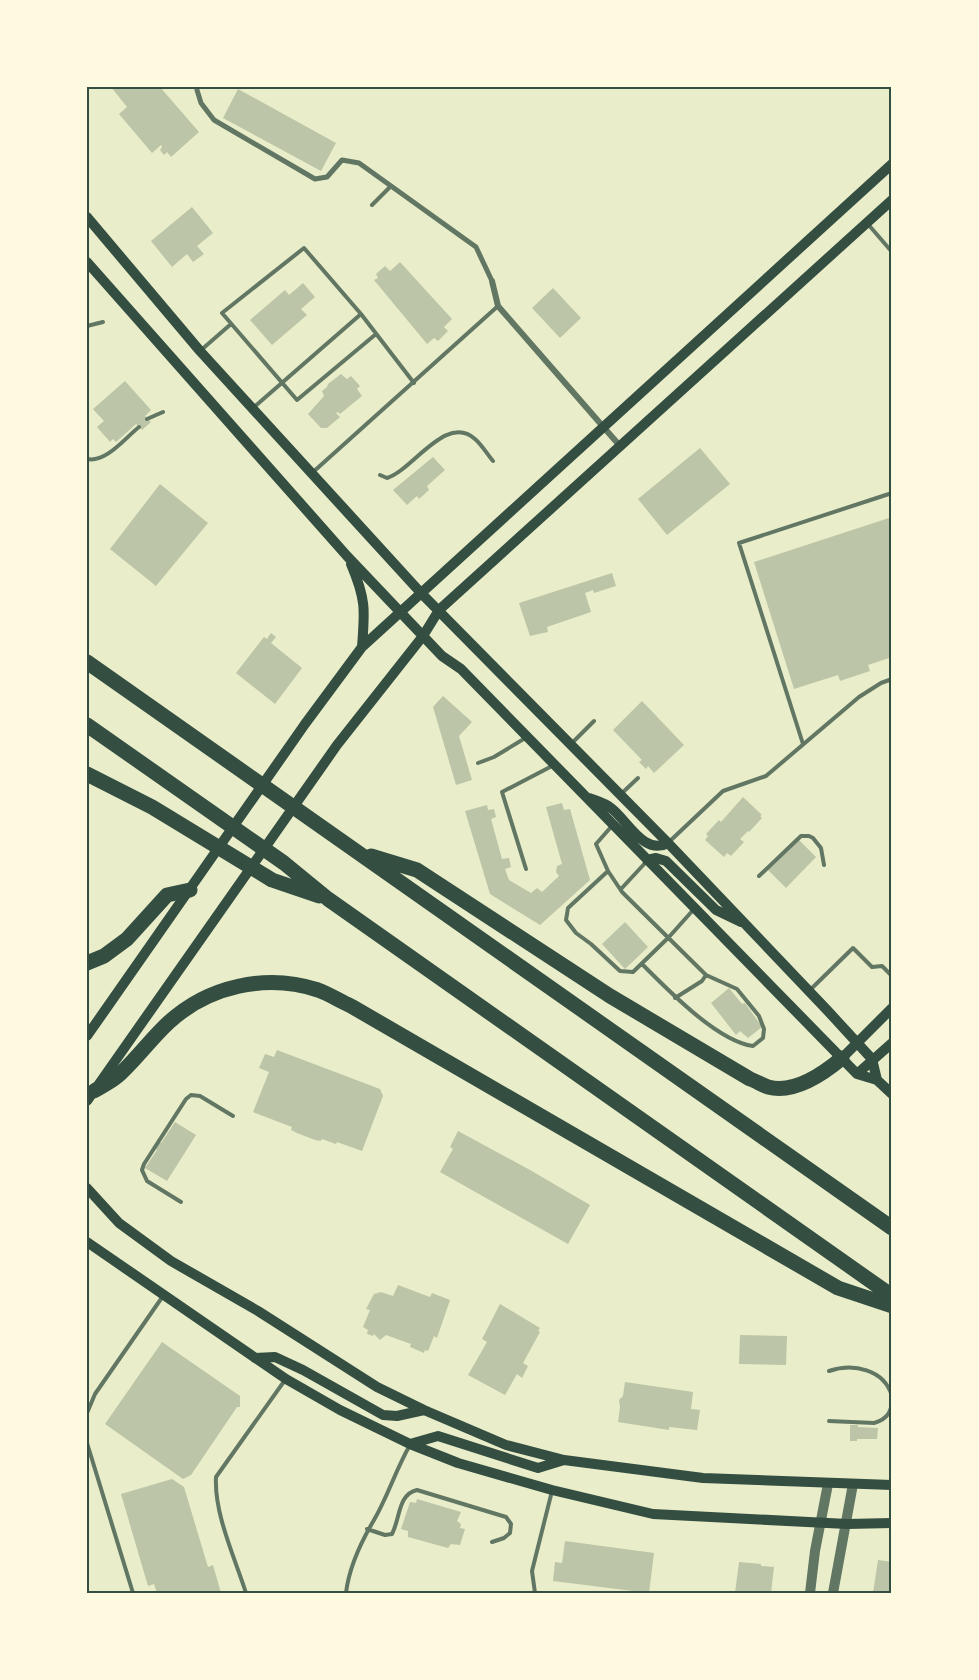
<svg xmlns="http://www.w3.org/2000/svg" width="979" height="1680" viewBox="0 0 979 1680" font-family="'Fira Sans Condensed',sans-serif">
<rect width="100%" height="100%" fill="#e9edc9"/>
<path fill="#bcc5a7" d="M111,87h49l39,45 -28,25 -4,-5 -3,3 -4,-5 2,-3 -1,-2 -9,8 -33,-39 8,-7z
M238,89l98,54 -15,28 -98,-53z
M192,207l21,26 -16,13 7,8 -11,8 -6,-8 -15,13 -21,-26z
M400,262l52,57 -8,8 4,4 -10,10 -4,-3 -7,6 -53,-64 4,-2 -2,-4 9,-8 5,5z
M303,283l12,14 -14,12 6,6 -35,30 -22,-25 35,-30 4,5z
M553,288l28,30 -21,20 -28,-30z
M341,374l6,5 4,-3 9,10 -3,3 5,7 -22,18 -2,-2 -2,1 4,4 -13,11h-6l-13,-14 16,-18 -2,-5 5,-4 1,-3z
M125,381l26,29 -6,6 6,6 -9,8 -6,-6 -20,18 -3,-3 -3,3 -13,-15 7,-6 -11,-12z
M700,448l30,36 -63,51 -29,-36z
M433,457l12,13 -18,16 2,4 -10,9 -2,-3 -10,9 -14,-15z
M160,484l48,39 -52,63 -46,-37z
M892,517v140l-24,8 2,6 -30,10 -2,-6 -44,14 -40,-127z
M612,573l4,13 -22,7 -1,-3 -8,3 6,19 -44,15 1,5 -18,4 -11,-33z
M271,633l5,4 -5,6 31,25 -27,36 -39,-31 28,-36 3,2z
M443,696l29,26 -13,14 13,44 -16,5 -23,-78z
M642,701l42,44 -30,28 -6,-7 -2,3 -7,-7 3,-2 -29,-30z
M743,797l19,18 -2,1 2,2 -13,14 -1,-1 -8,8 4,3 -13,14 -4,-3 -3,4 -19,-17 3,-4 -2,-2 13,-14 2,2z
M562,803l2,7 6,-1 20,71 -50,45 -50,-31 -25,-83 22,-6 1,5 6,-1 2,8 -5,2 11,40 7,-1 2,9 -6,2 4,11 22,13 6,-5 5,4 17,-16 -3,-4 1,-6 5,-2 -16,-57z
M799,840l17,17 -30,31 -18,-18z
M625,922l23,25 -23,22 -23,-25z
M729,988l13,16 3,-1 17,24 -14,11 -8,-7 -4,4 -25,-32z
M277,1050l103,39 3,7 -21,55 -25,-9 -1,2 -14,-5 -1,2 -6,-1 -18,-7 -6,-3 1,-3 -39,-15 16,-40 -10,-4 6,-14 9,3z
M175,1122l21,13 -29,46 -22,-13 12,-18 -3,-2 5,-7 2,2z
M458,1131l72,39 60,35 -22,39 -128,-72 13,-23 -3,-2z
M398,1285l32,12 2,-4 18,7 -13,38 -3,-2 -6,15 -3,-1 -1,3 -14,-6 1,-3 -25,-9 -6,5 -6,-6 -1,2 -6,-2 1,-4 -5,-3 7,-17 -4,-1 8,-15 7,-2 12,4z
M500,1304l40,24 -2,3 2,1 -17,31 5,3 -6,12 -5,-4 -12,21 -37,-20 19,-33 -5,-3z
M740,1335l47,1 -1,29 -47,-1z
M162,1342l78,54v11h-3l-46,68 -8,4 -78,-55z
M625,1382l68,10 -2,17 9,1 -3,20 -28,-3v3l-51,-8 2,-15 -1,-7 4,-4z
M850,1425h8v2l20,1 -1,11h-20v2h-7z
M172,1479l12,8 24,80 5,-2 8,28h-64l-3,-9 -6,2 -27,-92z
M417,1499l44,13 -4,9 4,3 -1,4 5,1 -5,16 -9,-1 -3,4 -40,-11v-6l-7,-2 9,-27 6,1z
M565,1541l89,12 -5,40 -96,-12 2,-19 7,1z
M878,1560l14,2v31h-19z
M739,1562l22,2v2l13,1 -3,26h-36z"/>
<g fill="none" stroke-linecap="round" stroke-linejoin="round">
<path stroke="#617663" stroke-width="4" d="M372,205l19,-19
M867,223l25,29
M361,314l-57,-66 -82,65 75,87 79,-66
M87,326l16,-4
M200,351l31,-27
M253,408l108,-94 53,69
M147,419l16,-7
M87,459c19,4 38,-21 52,-32
M312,473l186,-167
M380,475l7,3c26,-8 59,-65 88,-39 7,6 12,15 18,22
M571,744l23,-23
M803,744l-64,-201 153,-50
M478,763l16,-6 33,-20
M621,794l17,-16
M611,827l-15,17 12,27 14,21 84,83 31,14 22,27 5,13 -1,9 -10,8c-36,-5 -85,-56 -111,-82
M670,841l53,-50 43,-15 93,-79 22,-14 11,-4
M526,869l-24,-77 50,-26
M608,871l-40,37 -2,12 10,13 15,11 29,27 13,1 36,-35 25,-28
M759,876l42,-40h8l4,2 8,10 3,17
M621,889l26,-28
M809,991l44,-43 19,19 10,-1 10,10
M675,998l27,-17 4,-6
M181,1202l-34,-21 -5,-11 2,-6 42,-65 5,-4 9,1 33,20
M829,1371c24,-8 55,-2 63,25
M87,1413l8,-19 68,-98
M829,1421l45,2c14,-4 18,-12 18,-25
M87,1443l46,150
M367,1529l18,6 7,-1c8,-15 6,-40 25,-44l89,27 5,7 -1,9 -6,5 -12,4
M246,1593c-11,-35 -32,-79 -30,-116l69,-97
M346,1593c3,-26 15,-51 28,-73 14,-24 22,-51 36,-75
M535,1593l-3,-22 20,-80"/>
<path stroke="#617663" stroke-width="5" d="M197,90l4,13 13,17 101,59 12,-2 15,-17 17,3 117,84 16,34"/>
<path stroke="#617663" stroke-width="6" d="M492,281l6,25 122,140"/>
<path stroke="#617663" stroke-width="10" d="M810,1593l5,-42 13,-67
M833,1593l20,-109"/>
<path stroke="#344e41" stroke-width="10" d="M87,217l113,134 221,242 247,250 159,167 45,49 5,21
M87,262l260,294 95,100 19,13 396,405 20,6 15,14
M351,564c15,35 14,46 11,83
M589,798c8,3 16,5 22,10 17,13 33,48 57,35
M647,860l9,-2 10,3 50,49 25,12
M87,1036l218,-312 57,-77 530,-483
M842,1058l50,-50
M857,1074l35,-31
M87,1101l250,-356 86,-109 16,-26 453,-410
M87,1188l32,35 52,38 87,50 119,76 47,23 82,35 58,15 139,18 189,7
M87,1242l199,137 54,31 70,34 48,19 94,27 101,24 194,10 45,-1
M255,1358l20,-1 28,13 80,45 14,1 27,-6
M410,1444l28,-8 100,32 26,-8"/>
<path stroke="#344e41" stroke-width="15" d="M87,662l805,566
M87,725l197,138 44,36 564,397
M87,774l65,33 120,73 47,16
M371,856l46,14 193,126 140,83c6,2 12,6 18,8 26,7 55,-13 74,-29
M87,963l17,-7 23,-17 40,-44 23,-5
M94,1091c8,-5 19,-10 26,-17 17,-16 31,-35 48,-51 40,-37 98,-50 150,-33 11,4 22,11 33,16l487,282 54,18"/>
</g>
<rect width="979" height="1680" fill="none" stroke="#fefae0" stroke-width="177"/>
<rect x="88" y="88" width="802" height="1504" fill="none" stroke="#344e41" stroke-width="2"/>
</svg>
